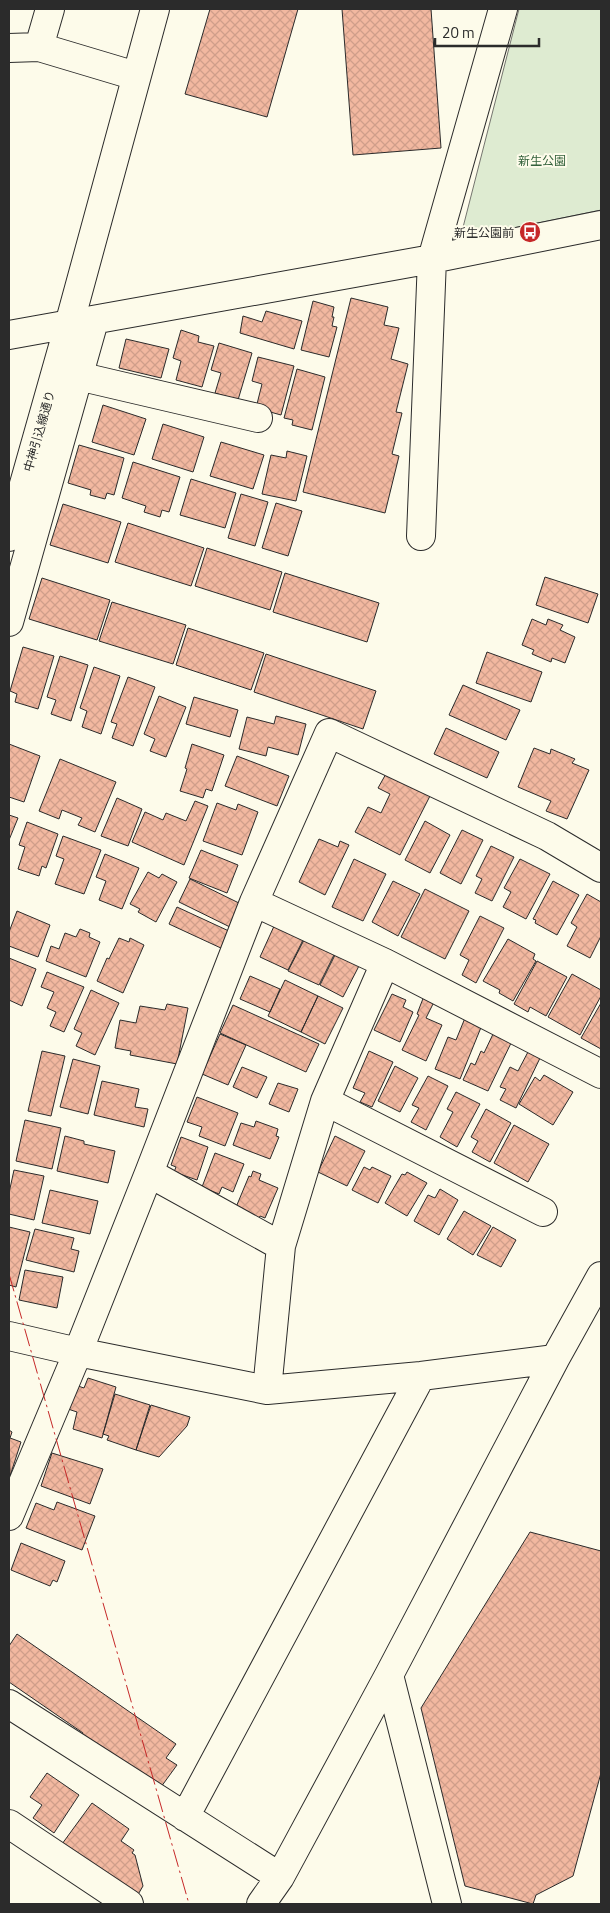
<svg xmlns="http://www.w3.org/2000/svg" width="610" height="1913" viewBox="0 0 610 1913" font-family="'Titillium Web','Noto Sans JP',sans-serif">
<defs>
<pattern id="building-cross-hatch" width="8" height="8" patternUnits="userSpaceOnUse" patternTransform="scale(1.25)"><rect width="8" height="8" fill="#f2b8a0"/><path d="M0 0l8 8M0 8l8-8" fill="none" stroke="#d09e8a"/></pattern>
</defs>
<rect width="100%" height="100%" fill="#fdfbea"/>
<path fill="#deebd1" stroke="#74746e" d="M519,9h82v201l-141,29z"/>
<path fill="url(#building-cross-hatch)" stroke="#2b2b2b" d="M210,9h88l-31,108 -82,-23z
M342,9h89l10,139 -88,7z
M351,298l37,9 -4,18 15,3 -8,31 17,5 -12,48 6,1 -10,41 7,2 -14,57 -82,-21z
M313,301l21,6 -2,10h2l-2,9 5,1 -8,30 -28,-7z
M266,311l36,10 -8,28 -54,-16 3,-17 19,6z
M181,330l18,6 -1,6 16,4 -12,41 -26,-7 5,-19 -8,-3z
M126,339l43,10 -8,29 -42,-10z
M219,343l33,10 -14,47 -23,-7 6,-20 -10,-3z
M258,357l36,9 -13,49 -25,-7 6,-24 -10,-3z
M297,369l28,8 -13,53 -20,-5 1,-5 -9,-2z
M103,405l43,14 -12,36 -42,-13z
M163,424l41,13 -11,35 -41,-13z
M221,442l43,13 -11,34 -43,-13z
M79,445l45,13 -10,37 -7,-2 -2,6 -15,-4 1,-5 -23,-7z
M287,451l20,5 -11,45 -34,-7 9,-39 15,3z
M133,462l47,15 -11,35 -7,-2 -2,7 -16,-5 2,-6 -24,-8z
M191,479l45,14 -11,35 -45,-13z
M241,494l27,8 -13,44 -27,-8z
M276,503l26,8 -14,45 -26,-8z
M63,504l58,18 -13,41 -58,-18z
M128,523l76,25 -13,38 -76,-24z
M207,548l75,24 -12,38 -75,-24z
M285,573l94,30 -12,39 -94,-30z
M545,577l53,17 -10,29 -52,-18z
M42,578l68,22 -13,40 -68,-21z
M112,602l74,23 -13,39 -74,-23z
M532,619l14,6 2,-6 15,6 -3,5 15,7 -10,26 -13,-5 -1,4 -19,-8 2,-4 -12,-5z
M188,628l76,25 -13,37 -75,-25z
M23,647l31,9 -16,53 -23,-7 2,-8 -7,-3z
M487,652l55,20 -11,30 -55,-19z
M266,654l110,37 -13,38 -109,-37z
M60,656l28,9 -17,56 -20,-7 5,-14 -9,-3z
M94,667l26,9 -19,58 -19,-7 5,-16 -7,-3z
M128,677l27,10 -22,59 -21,-8 5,-14 -6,-2z
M463,685l57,25 -14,30 -57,-25z
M159,696l27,11 -20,50 -16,-6 5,-12 -11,-5z
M194,697l44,13 -8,27 -44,-13z
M276,716l30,8 -8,31 -30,-8 -2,9 -27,-7 8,-32 27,7z
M446,728l53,24 -12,26 -53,-24z
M9,744l31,12 -16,46 -15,-5z
M192,744l32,11 -12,36 -6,-2 -3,9 -23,-7 7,-22 -2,-1z
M534,748l16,6 1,-5 24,10 -3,4 17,7 -22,49 -21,-8 5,-10 -33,-14z
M237,756l52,20 -12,30 -52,-20z
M60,759l56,23 -21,50 -17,-7 4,-7 -20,-8 -3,9 -20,-8z
M387,772l44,22 -31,61 -45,-23 13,-25 13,6 9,-19 -12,-6z
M117,798l25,11 -14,37 -27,-10z
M195,801l13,5 -24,59 -52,-23 13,-30 18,8 3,-7 20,8z
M217,803l19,7 2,-6 20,8 -16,43 -39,-14z
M9,815l9,3 -9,22z
M425,821l25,14 -20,38 -25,-13z
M27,822l31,12 -12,34 -4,-2 -3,10 -21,-7 7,-22 -6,-2z
M462,830l21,10 -22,44 -21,-11z
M63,836l38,14 -17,44 -29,-10 9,-25 -8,-3z
M319,839l19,8 2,-6 9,4 -24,50 -26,-13z
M491,846l23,11 -22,44 -17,-8 7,-14 -6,-3z
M201,850l37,15 -11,28 -38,-15z
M105,854l34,14 -17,41 -23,-9 7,-19 -10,-4z
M354,859l32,15 -23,47 -31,-14z
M520,859l30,15 -24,45 -23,-12 8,-15 -7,-4z
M148,872l11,6 3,-4 15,8 -21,40 -18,-10 2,-3 -10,-5z
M190,879l53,26 -11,23 -53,-26z
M393,881l27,13 -22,42 -26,-14z
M553,881l26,14 -22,40 -22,-12 1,-3 -3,-1z
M425,889l44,22 -24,48 -44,-22z
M587,894l14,8v34l-11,22 -23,-12 10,-19 -6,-4z
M177,907l54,25 -8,17 -54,-25z
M17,911l33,14 -12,32 -29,-11v-14z
M480,916l24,12 -28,55 -14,-8 7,-15 -9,-5z
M275,924l29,14 -16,32 -28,-13z
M80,929l10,4 -1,4 11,5 -14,35 -40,-16 5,-15 8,3 6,-16 11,4z
M119,938l10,4 1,-4 14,7 -21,48 -26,-12 10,-23 2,1z
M305,938l30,15 -16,32 -31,-14z
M508,939l27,15 -2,5 3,2 -23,40 -14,-8 1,-3 -17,-9z
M336,953l24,11 -17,33 -23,-12z
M9,958l27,11 -14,37 -13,-6z
M537,961l30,16 -21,39 -16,-9 -2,5 -14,-8z
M47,972l37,15 -20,45 -14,-6 6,-14 -9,-4 7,-16 -13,-5z
M572,974l29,16v6l-21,39 -32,-18z
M250,976l30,13 -10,23 -30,-13z
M285,980l33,16 -17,36 -33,-16z
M91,990l28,13 -24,52 -19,-9 6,-13 -8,-4z
M392,994l14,6 -3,7 10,5 -13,30 -26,-12z
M318,996l25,12 -18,36 -24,-12z
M424,996l11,4 -9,18 16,7 -16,36 -24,-11 17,-35 -2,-1z
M601,1003v46l-20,-11z
M167,1004l21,4 -11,56 -47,-9 1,-4 -16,-3 5,-28 16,3 4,-17 25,4z
M233,1005l86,39 -13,28 -86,-39z
M465,1018l17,7 -22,54 -25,-10 13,-32 8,3z
M494,1032l18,9 -24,50 -25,-11 8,-17 4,2 6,-14 3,2z
M220,1034l26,11 -18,40 -26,-11z
M529,1050l12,6 -25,52 -16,-8 6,-11 -6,-2 10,-20 8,4z
M42,1051l23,5 -14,60 -23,-5z
M369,1051l24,11 -21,45 -12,-5 5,-9 -12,-5z
M73,1059l27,7 -12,48 -28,-7z
M395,1066l23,12 -18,34 -22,-11z
M242,1067l25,10 -10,21 -24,-11z
M544,1075l29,17 -20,33 -34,-21 16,-27 5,4z
M428,1076l20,10 -22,44 -15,-8 8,-14 -7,-3z
M102,1081l37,8 -4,18 13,2 -4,18 -50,-12z
M278,1083l20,6 -9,23 -20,-8z
M456,1092l24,12 -23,43 -17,-10 13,-25 -6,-3z
M197,1097l41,16 -13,33 -26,-10 3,-9 -15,-5z
M486,1109l25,14 -21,39 -18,-10 6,-11 -7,-4z
M25,1120l36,8 -9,41 -36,-8z
M256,1121l22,8 -2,7 3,1 -9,22 -37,-14 8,-22 13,4z
M514,1125l35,19 -21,38 -34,-19z
M65,1136l19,5v3l31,7 -7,32 -51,-12z
M335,1136l30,15 -18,35 -29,-14z
M181,1137l27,10 -11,33 -23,-8 2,-5 -5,-2z
M215,1153l29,11 -11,28 -11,-5 -3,7 -17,-7z
M364,1167l6,3 2,-3 19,9 -13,27 -26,-13z
M14,1170l30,6 -10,44 -25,-6v-21z
M253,1171l8,3 -2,6 19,8 -13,30 -5,-2 -3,6 -23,-10 15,-36 2,1z
M407,1172l20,11 -20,33 -22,-13 17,-29 3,1z
M440,1189l18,11 -19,35 -25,-14 14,-26 7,3z
M50,1190l48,11 -8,33 -48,-11z
M464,1211l27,15 -18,29 -26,-16z
M9,1227l21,5 -14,55 -7,-2z
M493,1227l23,13 -15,27 -24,-12z
M35,1229l39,9 -3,11 8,2 -5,21 -48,-12z
M25,1270l38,7 -6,31 -38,-8z
M88,1378l28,9 -14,51 -29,-9 4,-17 -9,-3 7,-24 9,3z
M115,1394l35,11 -14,45 -29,-10 2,-4 -6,-2z
M151,1405l39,12 -3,9 -28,31 -23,-7z
M9,1430l3,2 -2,6 11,4 -11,34z
M52,1453l51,16 -13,35 -49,-18z
M57,1502l38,14 -13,34 -56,-22 10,-25 18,7z
M530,1532l71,19v222l-28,103 -37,19 -3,9 -68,-18 -44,-178z
M21,1543l44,18 -8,21 -4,-2 -3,6 -39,-16z
M17,1634l159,110 -10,14 11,7 -16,22 -40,-28 -5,8 -38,-28 5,-6 -74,-51v-36z
M47,1773l32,22 -25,38 -21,-15 9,-13 -12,-8z
M92,1803l37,26 -8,12 13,9 -2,3 3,2 8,31 -7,12 -74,-54z"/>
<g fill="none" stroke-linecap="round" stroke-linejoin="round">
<g stroke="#2b2b2b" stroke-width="30">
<path id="minor" d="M39,47l11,-38
M9,48l30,-1 97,29
M9,335l423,-76 169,-34
M78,376l180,42
M421,536l11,-277 71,-250
M9,537l60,-212
M9,622l85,-301
M254,902l131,61 216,111
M325,1101l218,111
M149,1173l132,73
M9,1336l69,16 189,38 154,-14 134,-17
M267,1390l14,-144 44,-145 60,-138
M9,1516l69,-164 71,-179 105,-271 75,-169 218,103 54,32
M389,1675l58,229
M9,1704l271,173
M185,1817l236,-441
M9,1824l120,80
M261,1904l19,-27 109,-202 166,-316 46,-83"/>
</g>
<g stroke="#2b2b2b" stroke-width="30">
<path id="tertiary" d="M69,325l86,-316"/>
</g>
<use href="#minor" stroke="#fdfbea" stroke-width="28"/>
<use href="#tertiary" stroke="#fdfbea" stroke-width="28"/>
<path stroke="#c62828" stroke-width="1" stroke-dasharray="18 4 2.5 4" stroke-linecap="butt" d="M9,1274l180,630"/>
</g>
<defs>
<g id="bus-disc" transform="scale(1.125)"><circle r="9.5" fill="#c62828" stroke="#fdfbea"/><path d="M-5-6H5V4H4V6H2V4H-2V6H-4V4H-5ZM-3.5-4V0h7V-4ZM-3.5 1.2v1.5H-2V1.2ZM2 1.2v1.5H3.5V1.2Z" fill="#fff"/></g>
</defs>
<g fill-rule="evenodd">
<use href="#bus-disc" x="530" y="232"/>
</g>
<g text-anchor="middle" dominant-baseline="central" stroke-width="4" stroke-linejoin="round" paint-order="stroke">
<g font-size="12" fill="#34623c" stroke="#fdfbea">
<text x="542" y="160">新生公園</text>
</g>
<g font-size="12" fill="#2b2b2b" stroke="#fdfbea" text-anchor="end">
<text x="514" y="232">新生公園前</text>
</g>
<g font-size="12" fill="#2b2b2b" stroke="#fdfbea">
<text transform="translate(39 431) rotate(-74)">中神引込線通り</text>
</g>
</g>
<rect width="610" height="1913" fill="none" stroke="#2b2b2b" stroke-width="20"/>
<path d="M435 38v8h104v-8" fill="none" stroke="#2b2b2b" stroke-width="2.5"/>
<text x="442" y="38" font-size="15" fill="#2b2b2b" stroke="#fdfbea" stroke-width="4" paint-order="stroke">20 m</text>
</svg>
